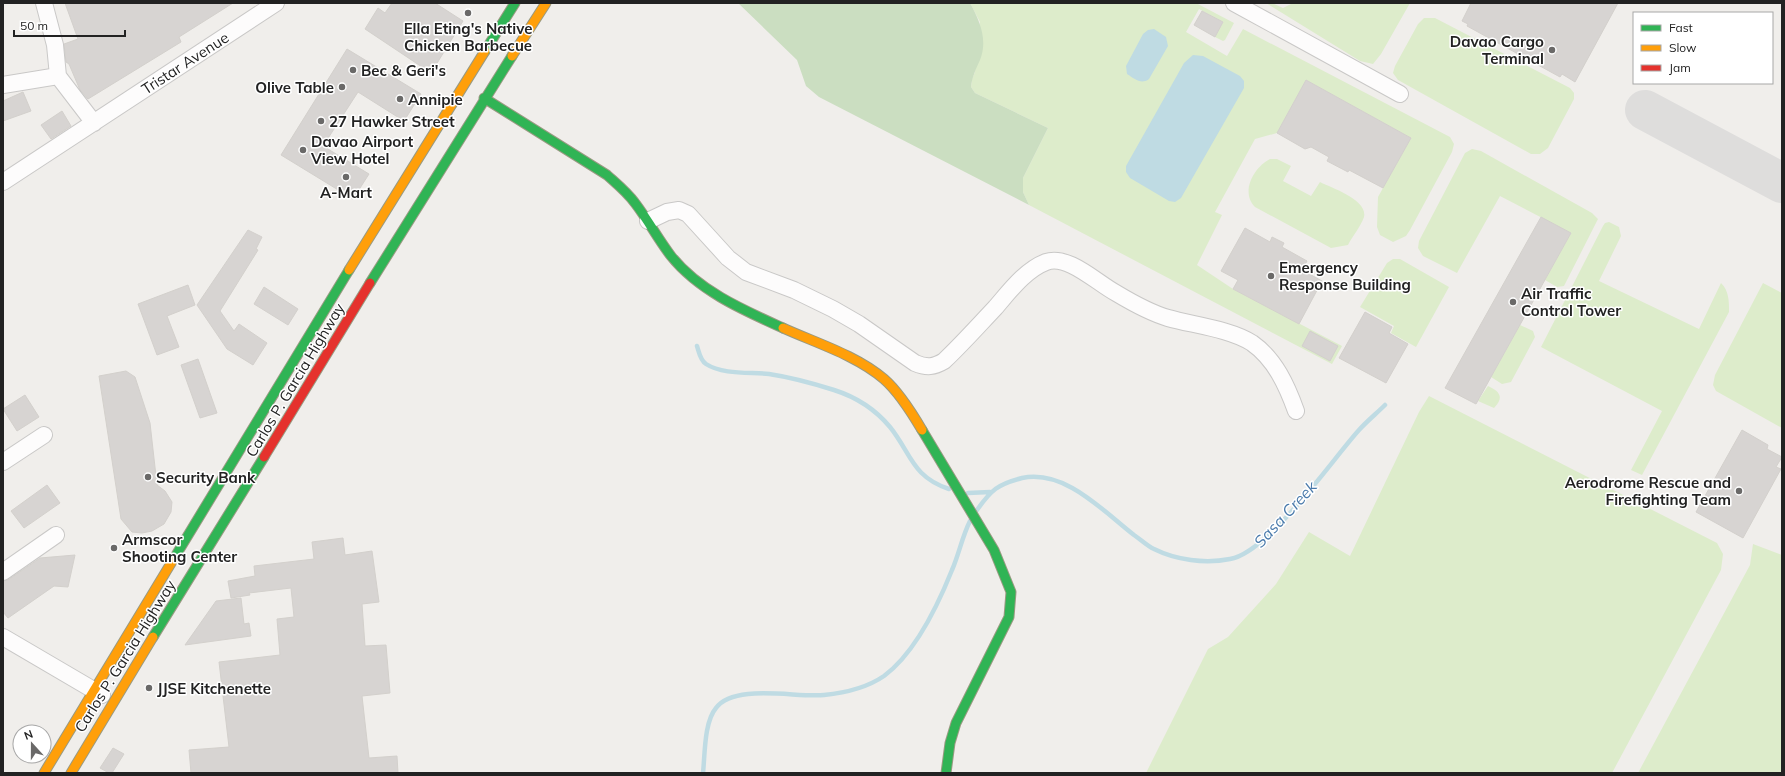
<svg xmlns="http://www.w3.org/2000/svg" width="1785" height="776" viewBox="0 0 1785 776" font-family="Mulish,sans-serif">
<rect width="100%" height="100%" fill="#f0eeeb"/>
<path fill="#ddeccb" d="M970,3h226l38,20 -9,17 -2,1 -8,-4 8,-15 -24,-13 -13,23 41,24 16,-27 207,108 4,7 -2,8 -42,78 -4,6 -13,6 -13,-7 -3,-8 1,-30 33,-59 -105,-58 -29,53 -22,6 -40,73 7,3 -25,50 36,24 109,57 -10,18 -303,-159 -6,-13v-14l25,-50 -73,-35 -4,-6 1,-8 3,-7 5,-50z
M1266,3h6l11,5 10,-5h117l-29,51 -8,10 -13,-3z
M1424,18h11l135,70 4,5v6l-26,49 -8,6h-9l-133,-74 -5,-7 2,-7 23,-42z
M1472,149l9,2 111,62 6,6 -34,67 -7,1 -12,-7 26,-47 -71,-37 -43,77 -34,-17 -5,-8 1,-7 46,-88z
M1270,159h7l14,7 -8,15 28,15 9,-14c12,6 48,18 44,35 -3,9 -12,20 -16,28l-17,3 -76,-41c-15,-15 -1,-40 15,-48z
M1609,222l10,5 2,9 -22,45 100,48 22,-46c8,8 8,18 8,29l-87,163 -11,-5 31,-59 -121,-64 62,-121 2,-3z
M1393,259h7l49,28 -33,60 -25,-14 3,-7 -34,-19 27,-44z
M1763,283l19,10v135l-66,-37 -3,-6 2,-10z
M1520,325l13,6 2,6 -24,45 -9,2 -11,-7z
M1488,386c11,5 17,11 6,22l-16,-7z
M1429,396l288,147 6,11 -2,16 -109,203h-466l62,-124 20,-12 48,-53 33,-52 41,24 69,-144z
M1753,544l29,11v218h-144l112,-208z"/>
<path fill="#cbdec1" d="M738,3h232c10,18 18,37 10,57 -4,9 -8,17 -9,27l4,6 73,35 -25,50v14l6,13 -210,-108 -13,-11 -9,-26z"/>
<path fill="#bfdbe3" d="M1154,29l12,8 2,9 -19,33c-8,6 -14,0 -22,-5l-1,-8 17,-32 5,-4z
M1193,55l10,1 37,20 4,5v7l-63,110 -6,4 -6,-1 -39,-23 -4,-6v-6l58,-103z"/>
<g fill="none" stroke-linecap="round" stroke-linejoin="round">
<path stroke="#bfdbe3" stroke-width="4.5" d="M697,346c2,6 3,14 9,18 17,11 44,8 63,10 20,3 46,10 65,16 22,7 41,19 56,37 21,26 22,50 59,62
M968,493l22,-1
M977,510c14,-20 21,-26 45,-32 43,-9 81,33 112,57 6,4 13,11 20,14 22,11 51,15 76,10 39,-7 101,-98 129,-129 8,-9 18,-17 26,-25
M703,773c2,-18 1,-51 13,-65 18,-25 81,-10 108,-13 20,-2 44,-8 60,-19 31,-23 54,-71 68,-106 7,-16 10,-33 18,-49"/>
<path stroke="#dedddc" stroke-width="40" d="M1645,110l137,73"/>
</g>
<path fill="#d7d4d2" stroke="#d3d0cc" d="M65,3h168l-54,34 2,5 -93,57 -8,-9 -11,-26 -3,-2 -2,-18 14,-5z
M392,3h43l28,18 -32,52 -66,-44 13,-21 7,5z
M1471,3h147l-43,79 -13,-8 -2,3 -93,-51 1,-2 -6,-3z
M1202,11l21,11 -8,15 -21,-12z
M347,49l74,45 -17,27 -46,-29 -35,54 46,28 -16,25 -72,-44z
M1306,80l105,58 -28,50 -34,-18 -1,2 -21,-11 2,-4 -18,-10 -6,2 -28,-16z
M23,92l8,19 -28,10v-20z
M62,111l9,15 -20,13 -10,-14z
M1541,217l30,16 -95,171 -31,-16z
M1245,228l25,14 2,-5 12,6 -2,4 25,14 -5,9 20,11 -23,43 -66,-35 5,-9 -17,-9z
M248,230l14,7 -6,12 2,1 -38,61 14,20 5,-7 28,19 -14,22 -26,-16 -30,-44z
M188,285l7,20 -28,11 12,31 -22,8 -19,-51z
M264,287l34,22 -10,16 -34,-21z
M1365,312l27,15 -3,6 19,11 -22,39 -47,-25z
M1310,331l28,15 -8,15 -28,-15z
M198,359l19,54 -17,5 -19,-53z
M126,371l9,6 15,46 7,62 8,6 7,11 -1,10 -7,12 -12,7 -10,2 -10,-1 -11,-13 -22,-143z
M25,395l14,22 -22,14 -14,-22z
M1742,430l26,15 -1,4 15,8 -6,10 5,2 -38,69 -47,-26z
M47,485l13,18 -36,25 -13,-17z
M343,538l2,17 27,-4 7,51 -17,2 3,42 21,-1 4,48 -28,3 7,62 28,-2 1,17h-207l-2,-23 40,-3 -10,-85 61,-7 -3,-36 17,-2 -3,-29 -42,5 1,2 -19,3 -3,-17 27,-5 -1,-10 60,-7 -2,-17z
M75,555l-7,32 -14,-1 -46,32 -5,-6v-31l5,-1 32,-22z
M241,598l3,26 5,-1 2,13 -66,9 31,-44z
M113,748l11,6 -12,19h-3l-9,-5z"/>
<g fill="none" stroke-linecap="round" stroke-linejoin="round">
<g stroke="#c9c8c7" stroke-width="18">
<path id="street" d="M44,3l11,42 3,31
M1234,3l166,91
M58,76l36,47
M3,85l55,-9
M3,182l273,-179
M648,221l19,-9 12,-2 9,4 40,44 18,14 48,18 39,19 26,15 56,39c12,5 19,4 29,-2 18,-17 34,-35 51,-53 14,-16 30,-38 51,-46 22,-8 51,21 70,31 15,9 35,20 52,25 25,7 62,11 84,25 23,16 35,43 44,68
M3,462l41,-27
M3,572l53,-37
M3,637l99,58"/>
</g>
<g stroke="#999a82" stroke-width="11">
<path id="fast" d="M485,51l30,-48
M484,98l123,77c10,9 20,17 28,28 13,17 23,36 36,53 28,35 72,54 112,72
M370,283l142,-227
M922,430l72,120 17,42 -2,25 -53,106 -6,20 -4,30
M173,560l176,-290
M153,637l111,-180"/>
</g>
<g stroke="#999a82" stroke-width="11">
<path id="slow" d="M512,56l34,-53
M349,270l136,-219
M783,328c33,15 73,27 101,51 15,13 28,34 38,51
M44,773l129,-213
M71,773l82,-136"/>
</g>
<g stroke="#999a82" stroke-width="11">
<path id="jam" d="M264,457l106,-174"/>
</g>
<use href="#street" stroke="#fdfcfc" stroke-width="16"/>
<use href="#fast" stroke="#30b455" stroke-width="9"/>
<use href="#slow" stroke="#ff9f0a" stroke-width="9"/>
<use href="#jam" stroke="#e5322d" stroke-width="9"/>
</g>
<g fill="#6a6968" stroke="#fff" stroke-width="1.5">
<circle cx="468" cy="13" r="4"/>
<circle cx="1552" cy="50" r="4"/>
<circle cx="353" cy="70" r="4"/>
<circle cx="342" cy="87" r="4"/>
<circle cx="400" cy="99" r="4"/>
<circle cx="321" cy="121" r="4"/>
<circle cx="303" cy="150" r="4"/>
<circle cx="346" cy="177" r="4"/>
<circle cx="1271" cy="276" r="4"/>
<circle cx="1513" cy="302" r="4"/>
<circle cx="148" cy="477" r="4"/>
<circle cx="1739" cy="491" r="4"/>
<circle cx="114" cy="548" r="4"/>
<circle cx="149" cy="688" r="4"/>
</g>
<g text-anchor="middle" dominant-baseline="central" stroke-width="3" stroke-linejoin="round" paint-order="stroke">
<g font-size="15" font-weight="bold" fill="#222" stroke="#fff" text-anchor="start">
<text x="468" y="28" text-anchor="middle">Ella Eting's Native<tspan x="468" dy="17">Chicken Barbecue</tspan></text>
<text x="1544" y="41" text-anchor="end">Davao Cargo<tspan x="1544" dy="17">Terminal</tspan></text>
<text x="361" y="70">Bec &amp; Geri's</text>
<text x="334" y="87" text-anchor="end">Olive Table</text>
<text x="408" y="99">Annipie</text>
<text x="329" y="121">27 Hawker Street</text>
<text x="311" y="141">Davao Airport<tspan x="311" dy="17">View Hotel</tspan></text>
<text x="346" y="192" text-anchor="middle">A-Mart</text>
<text x="1279" y="267">Emergency<tspan x="1279" dy="17">Response Building</tspan></text>
<text x="1521" y="293">Air Traffic<tspan x="1521" dy="17">Control Tower</tspan></text>
<text x="156" y="477">Security Bank</text>
<text x="1731" y="482" text-anchor="end">Aerodrome Rescue and<tspan x="1731" dy="17">Firefighting Team</tspan></text>
<text x="122" y="539">Armscor<tspan x="122" dy="17">Shooting Center</tspan></text>
<text x="157" y="688">JJSE Kitchenette</text>
</g>
<g font-size="15" fill="#222" stroke="#fff">
<text transform="translate(185 63) rotate(-33)">Tristar Avenue</text>
<text transform="translate(295 380) rotate(-59)">Carlos P. Garcia Highway</text>
<text transform="translate(125 656) rotate(-58)">Carlos P. Garcia Highway</text>
</g>
<g font-size="16" font-style="italic" fill="#4a7aab" stroke="#fff">
<text transform="translate(1285 514) rotate(-47)">Sasa Creek</text>
</g>
</g>
<rect width="1785" height="776" fill="none" stroke="#222222" stroke-width="8"/>
<rect x="1633" y="12" width="140" height="72" fill="#ffffff" stroke="#a7a7a7"/>
<rect x="1641" y="25" width="20" height="6" fill="#30b455" stroke="#a7a7a7"/>
<text x="1669" y="32" font-size="12" fill="#222222">Fast</text>
<rect x="1641" y="45" width="20" height="6" fill="#ff9f0a" stroke="#a7a7a7"/>
<text x="1669" y="52" font-size="12" fill="#222222">Slow</text>
<rect x="1641" y="65" width="20" height="6" fill="#e5322d" stroke="#a7a7a7"/>
<text x="1669" y="72" font-size="12" fill="#222222">Jam</text>
<g transform="translate(32 744) rotate(339)"><circle r="19" fill="#ffffff" stroke="#a7a7a7"/>
<path d="M0-3L7 15L0 10L-7 15Z" fill="#6a6968"/>
<text y="-6" font-size="11" font-weight="bold" text-anchor="middle" fill="#222222">N</text>
</g>
<path d="M14 30v6h111v-6" fill="none" stroke="#222222" stroke-width="2"/>
<text x="20" y="30" font-size="12" fill="#222222" stroke="#ffffff" stroke-width="3" paint-order="stroke">50 m</text>
</svg>
